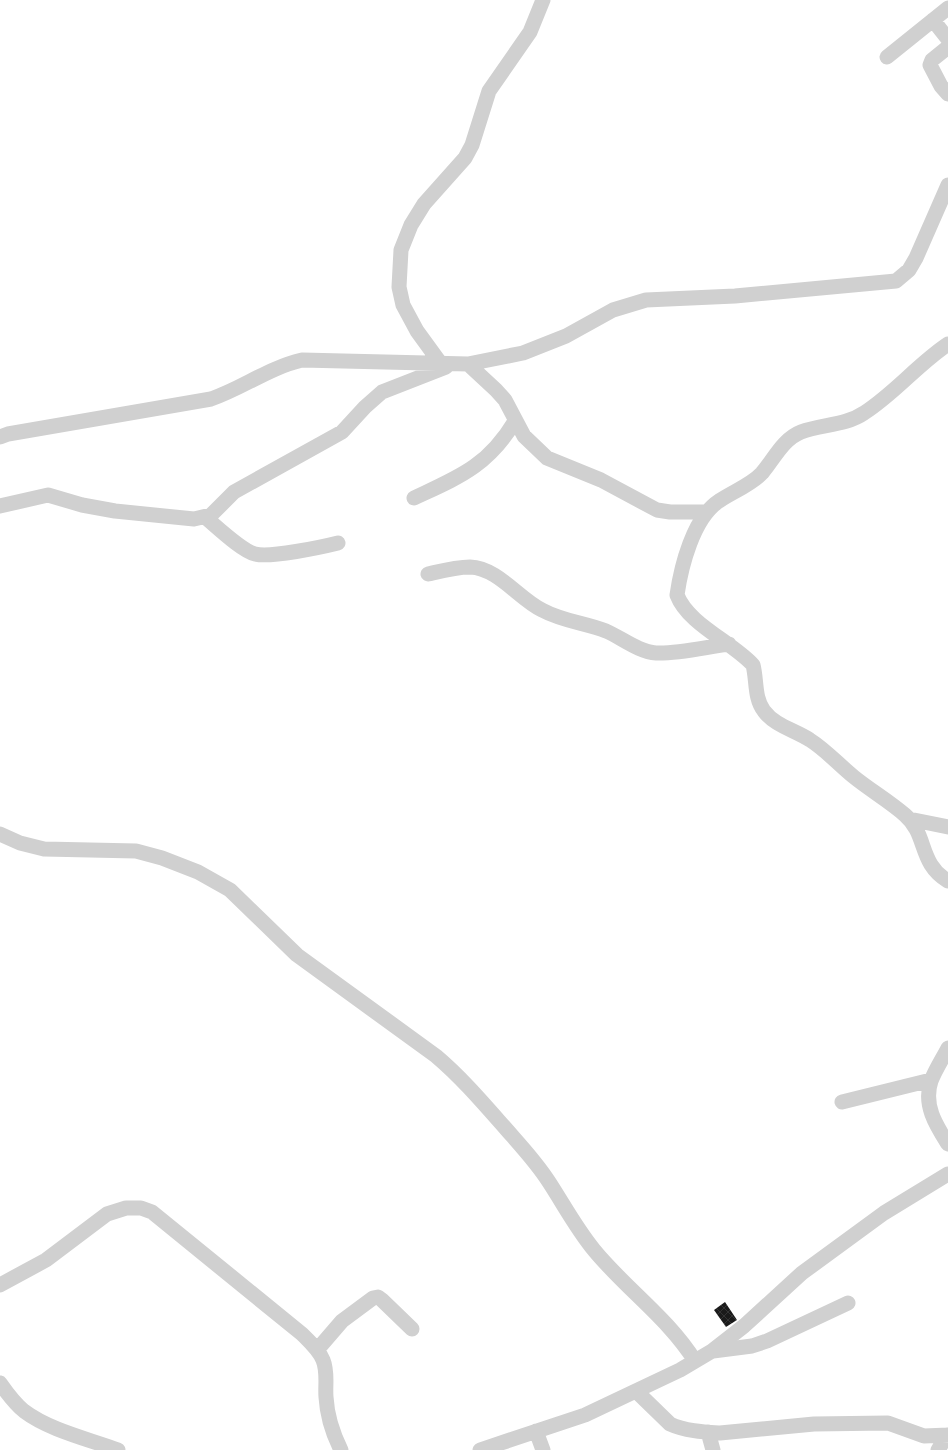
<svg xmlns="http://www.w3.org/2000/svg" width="948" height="1450" viewBox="0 0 948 1450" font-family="Mulish,sans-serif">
<defs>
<pattern id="building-cross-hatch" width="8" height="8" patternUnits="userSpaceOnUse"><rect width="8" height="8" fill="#1a1a1a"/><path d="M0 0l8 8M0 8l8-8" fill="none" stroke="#333"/></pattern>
</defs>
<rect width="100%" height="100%" fill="#fff"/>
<path fill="url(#building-cross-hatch)" d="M725,1302l12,18 -11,7 -12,-17z"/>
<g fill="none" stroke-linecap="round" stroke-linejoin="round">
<path stroke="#d0d0d0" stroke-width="15" d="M933,20l15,19
M948,47l-16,13 -2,5 11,21 7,8
M887,57l61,-49
M948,344c-30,20 -53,49 -84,69 -19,13 -43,11 -63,19 -18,7 -27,27 -39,41 -11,12 -30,19 -43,28 -26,17 -38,66 -42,94 11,29 55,47 76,70 4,15 1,33 11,46 11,15 31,19 46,29 16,10 29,25 44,37 16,13 35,24 51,38 23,20 13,48 43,66
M441,364l-24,-33 -14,-26 -4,-18 2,-37 10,-25 13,-21 41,-46 7,-13 17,-54 41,-59 13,-32
M468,364l28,26 9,10 19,36 23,22 54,22 56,30 13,2h37
M0,437l8,-3 203,-35c32,-11 57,-31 91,-39l166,4 55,-11 43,-17 47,-26 33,-10 89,-4 161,-15 13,-11 7,-12 32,-73
M414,498c45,-21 74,-32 101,-77
M0,506l48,-11 34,10 33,6 79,8 17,-4 23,-23 108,-60 23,-25 17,-15 64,-25
M205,517c12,10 37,34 50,37 15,4 67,-7 83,-11
M428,574c13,-3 28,-7 42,-7 28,1 49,32 72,43 20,11 43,13 64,21 16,7 33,21 50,22 22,1 50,-6 73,-9
M909,819l39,8
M0,834l20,9 24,6 92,2 26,7 36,14 32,18 67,65 139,101c26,22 48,48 71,74 15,17 30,33 42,52 15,23 27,46 45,68 32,39 74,68 101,111
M948,1048c-5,10 -13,22 -17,33 -8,24 5,44 17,63
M842,1102l89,-22
M0,1285l46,-25 61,-46 19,-6h15l11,4 150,122c8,8 17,16 21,26 5,12 2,25 3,37 1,18 7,37 15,53
M317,1350l25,-29 31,-23 5,-1 4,3 30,29
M713,1351l39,-5 15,-5 81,-38
M0,1383c7,10 14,20 24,28 25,19 64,28 94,39
M636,1391l34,33c15,7 34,8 50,9l94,-9 74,-1 36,13 24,-1
M536,1431l7,19
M708,1432l5,18
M480,1450l105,-35 95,-45 32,-19 32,-25 58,-53 82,-60 64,-39
M938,1450l9,-15"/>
</g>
</svg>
